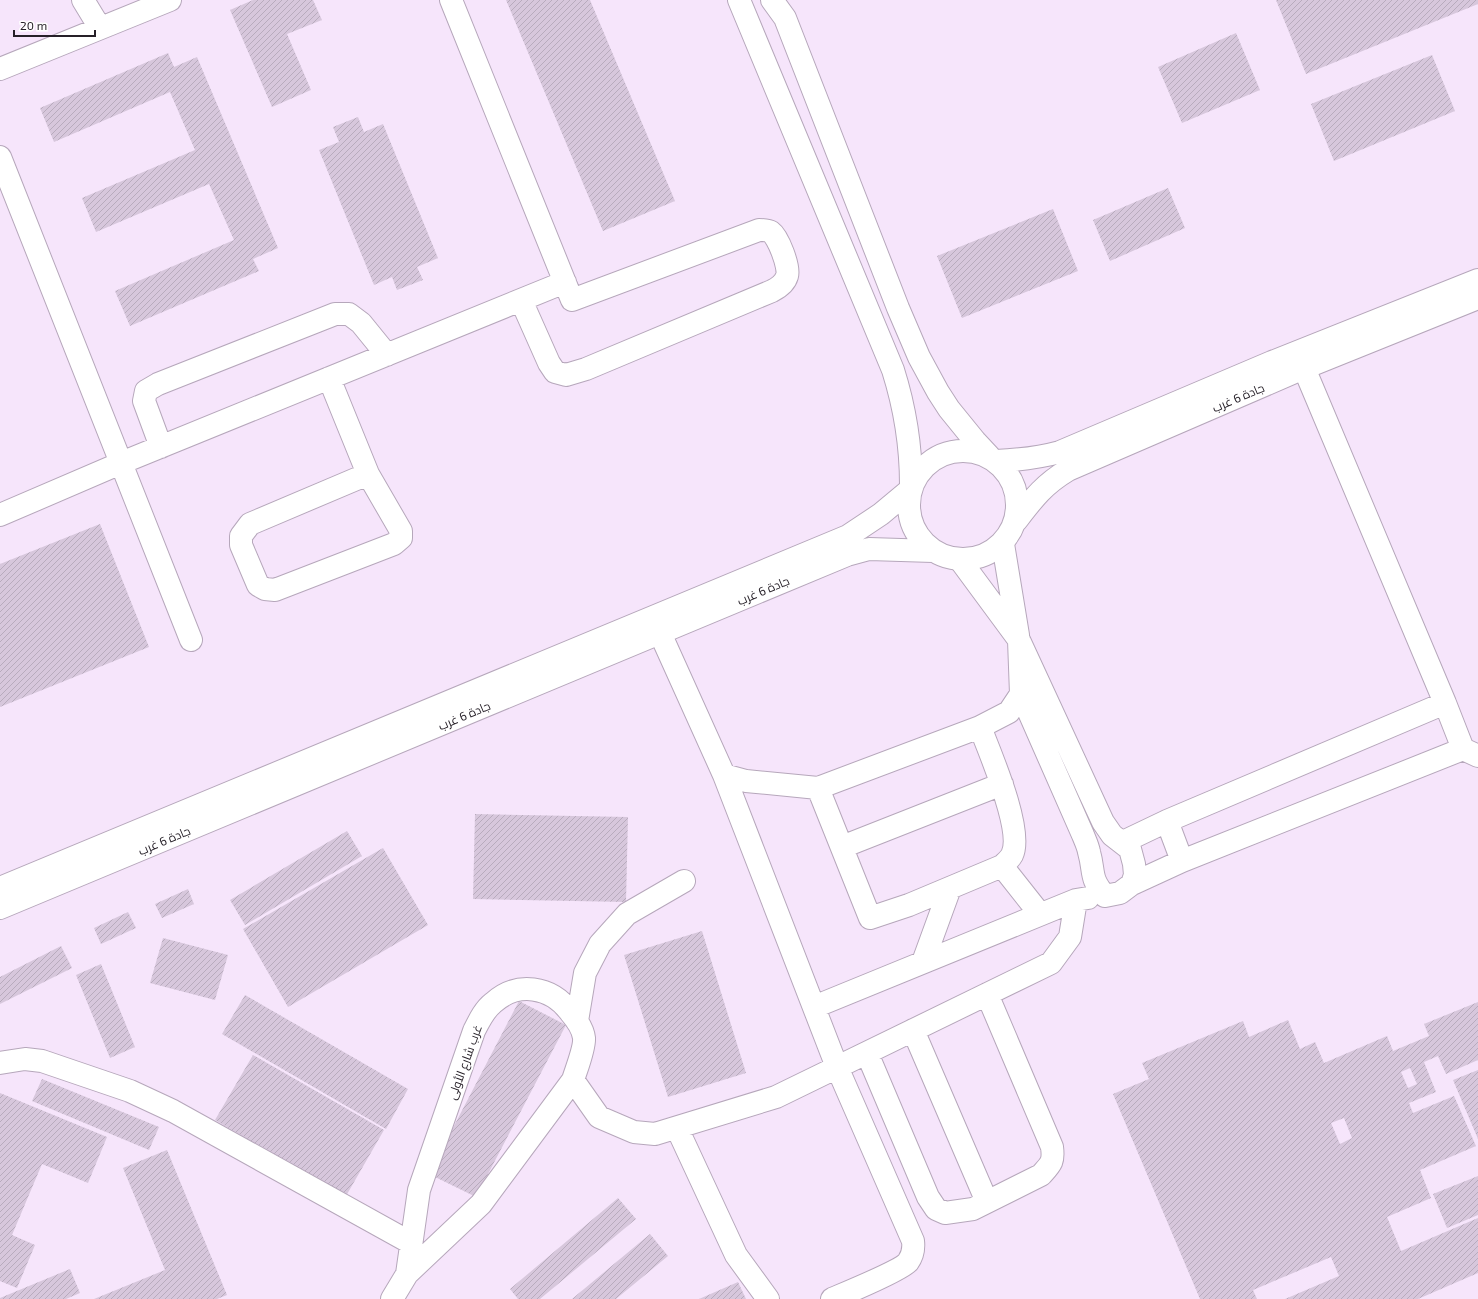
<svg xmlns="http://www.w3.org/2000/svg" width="1478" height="1299" viewBox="0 0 1478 1299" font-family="'Exo 2',Cairo,sans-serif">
<defs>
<pattern id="building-hatch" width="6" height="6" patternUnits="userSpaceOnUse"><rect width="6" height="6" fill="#d7c7dc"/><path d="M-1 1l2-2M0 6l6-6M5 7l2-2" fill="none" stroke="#b8abbd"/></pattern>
</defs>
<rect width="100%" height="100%" fill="#f6e5fb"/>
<path fill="url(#building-hatch)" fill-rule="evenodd" d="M253,0h60l9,20 -35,14 24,56 -39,17 -42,-97z
M506,0h84l85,201 -72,30z
M1276,0h202v4l-172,70z
M1236,33l24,57 -78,33 -24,-56z
M168,53l6,14 23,-10 81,191 -25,11 6,12 -129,55 -15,-35 119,-51 -25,-56 -113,48 -14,-34 113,-48 -25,-58 -116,50 -14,-34z
M1432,55l23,56 -121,50 -23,-57z
M358,117l6,15 19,-8 55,134 -21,9 6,13 -26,10 -5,-13 -18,8 -55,-135 20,-8 -6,-15z
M1168,188l17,40 -75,33 -17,-41z
M1053,209l25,62 -116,47 -25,-62z
M100,524l49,123 -149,60v-143z
M475,814l153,3 -2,85 -153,-3z
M347,831l15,25 -117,69 -15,-25z
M383,848l45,77 -140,82 -45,-78z
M188,889l6,15 -32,14 -7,-14z
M128,912l8,16 -35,16 -7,-16z
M702,931l44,142 -78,24 -44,-142z
M163,938l65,17 -13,45 -65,-17z
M61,946l11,22 -72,36v-27z
M101,964l34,83 -25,11 -34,-83z
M245,995l163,94 -22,40 -164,-95z
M519,1001l47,24 -90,172 -47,-23z
M1478,1002v58l-32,14 -8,-18 -14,6 12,30 -27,11 4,10 41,-17 22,50 -56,24 11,28 -44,19 14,34 77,-33v55l-60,26h-133l54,-23 -8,-19 -78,33 4,9h-57l-87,-205 36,-15 -7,-16 101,-42 6,16 39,-17 12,29 15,-7 9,21 63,-27 6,15 36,-15 -5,-12zM1410,1068l7,16 -9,4 -7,-16zM1344,1118l8,20 -12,6 -9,-21z
M253,1055l131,75 -38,66 -131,-76z
M1478,1070v69l-25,-59z
M42,1079l117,48 -10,23 -117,-49z
M0,1093l107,44 -19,46 -46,-19 -30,71 23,10 -18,43 -17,-7z
M167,1150l60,145 -10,4h-123l71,-29 -42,-102z
M1478,1176v39l-31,13 -14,-34z
M618,1198l18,21 -96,80h-22l-8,-10z
M650,1234l18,22 -52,43h-44z
M70,1269l10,24 -14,6h-66v-1z
M738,1282l8,17h-47z"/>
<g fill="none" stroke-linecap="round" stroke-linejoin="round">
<g stroke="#b6a7bb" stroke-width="24">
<path id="minor" d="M83,0l17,28
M451,0l121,300 187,-70c4,0 9,0 12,2 7,5 19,35 16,44 -2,7 -9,12 -15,15l-186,78 -20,6 -11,-3 -6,-9 -28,-63
M739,0l154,370c12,38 18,75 18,115
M772,0l13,18 113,290 21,49 19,35 11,17 26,32 14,15
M0,69l170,-69
M0,157l191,483
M1304,368l141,335 18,46 15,7
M329,378l39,96 33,57v7l-7,6 -119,46 -10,-1 -7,-4 -17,-40v-9l9,-12 118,-50
M161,447l-17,-46 2,-10 12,-7 177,-70h14l12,9 26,32
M0,515l121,-52 444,-181
M1003,544l15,91
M960,560l59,80
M660,633l64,142 113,292 76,174c1,8 0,14 -5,21 -8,9 -62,31 -76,37
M724,775l22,6 72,7 162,-61 29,-15 12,-18 -2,-54 84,182 9,13 18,14 4,15 1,11 -3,9 -12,9 -15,3c-16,-19 -10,-23 -16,-44 -1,-6 -4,-12 -6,-17l-62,-141
M818,788l52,130 39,-13 93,-39c3,-3 8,-7 10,-11 12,-24 -22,-102 -32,-128
M1167,821l15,40
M1123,842l44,-21 278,-118
M842,847l160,-63
M1002,866l38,48
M1132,884l50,-23 281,-112
M923,962l27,-74
M814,1007l262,-107 12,-2
M577,1021l8,-48 15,-29 27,-30 57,-33
M913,1030l74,172
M867,1053l61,144 8,12 9,4 28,-4 68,-34c10,-11 13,-13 11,-28l-65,-153
M0,1063l25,-4 17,2 88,30 43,20 238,132
M573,1080l26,37 35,15 21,2 121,-37 275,-134 19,-26 6,-37
M677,1128l59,127 32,44
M392,1299l15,-25 74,-70 92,-124c3,-10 12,-32 11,-42 -1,-9 -8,-19 -14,-26 -19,-26 -53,-31 -77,-9 -9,7 -14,18 -19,28l-55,159 -12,84"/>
</g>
<g stroke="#b6a7bb" stroke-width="24">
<path id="major" d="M909 505a54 54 0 1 1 108 0a54 54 0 1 1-108 0Z
M996,461c22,-1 42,-3 64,-9l212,-90 206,-82
M1016,521c17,-22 27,-36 52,-51l236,-102 174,-70
M0,888l848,-352 33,-22 30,-25
M0,908l847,-353 22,-6 64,2"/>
</g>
<use href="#minor" stroke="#fff" stroke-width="22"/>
<use href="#major" stroke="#fff" stroke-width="22"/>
</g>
<g text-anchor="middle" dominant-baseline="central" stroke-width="4" stroke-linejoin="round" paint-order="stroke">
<g font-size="12" fill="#262028" stroke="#fff">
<text transform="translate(1238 397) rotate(-23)">جادة 6 غرب</text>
<text transform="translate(763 590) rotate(-23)">جادة 6 غرب</text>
<text transform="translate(464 715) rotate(-23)">جادة 6 غرب</text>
<text transform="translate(164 840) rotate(-23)">جادة 6 غرب</text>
<text transform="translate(464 1062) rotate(-70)">غرب شارع الأولى</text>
</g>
</g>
<path d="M14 30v6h81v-6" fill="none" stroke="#262028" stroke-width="2"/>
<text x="20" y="30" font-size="12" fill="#262028" stroke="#ffffff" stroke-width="3" paint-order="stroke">20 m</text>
</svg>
